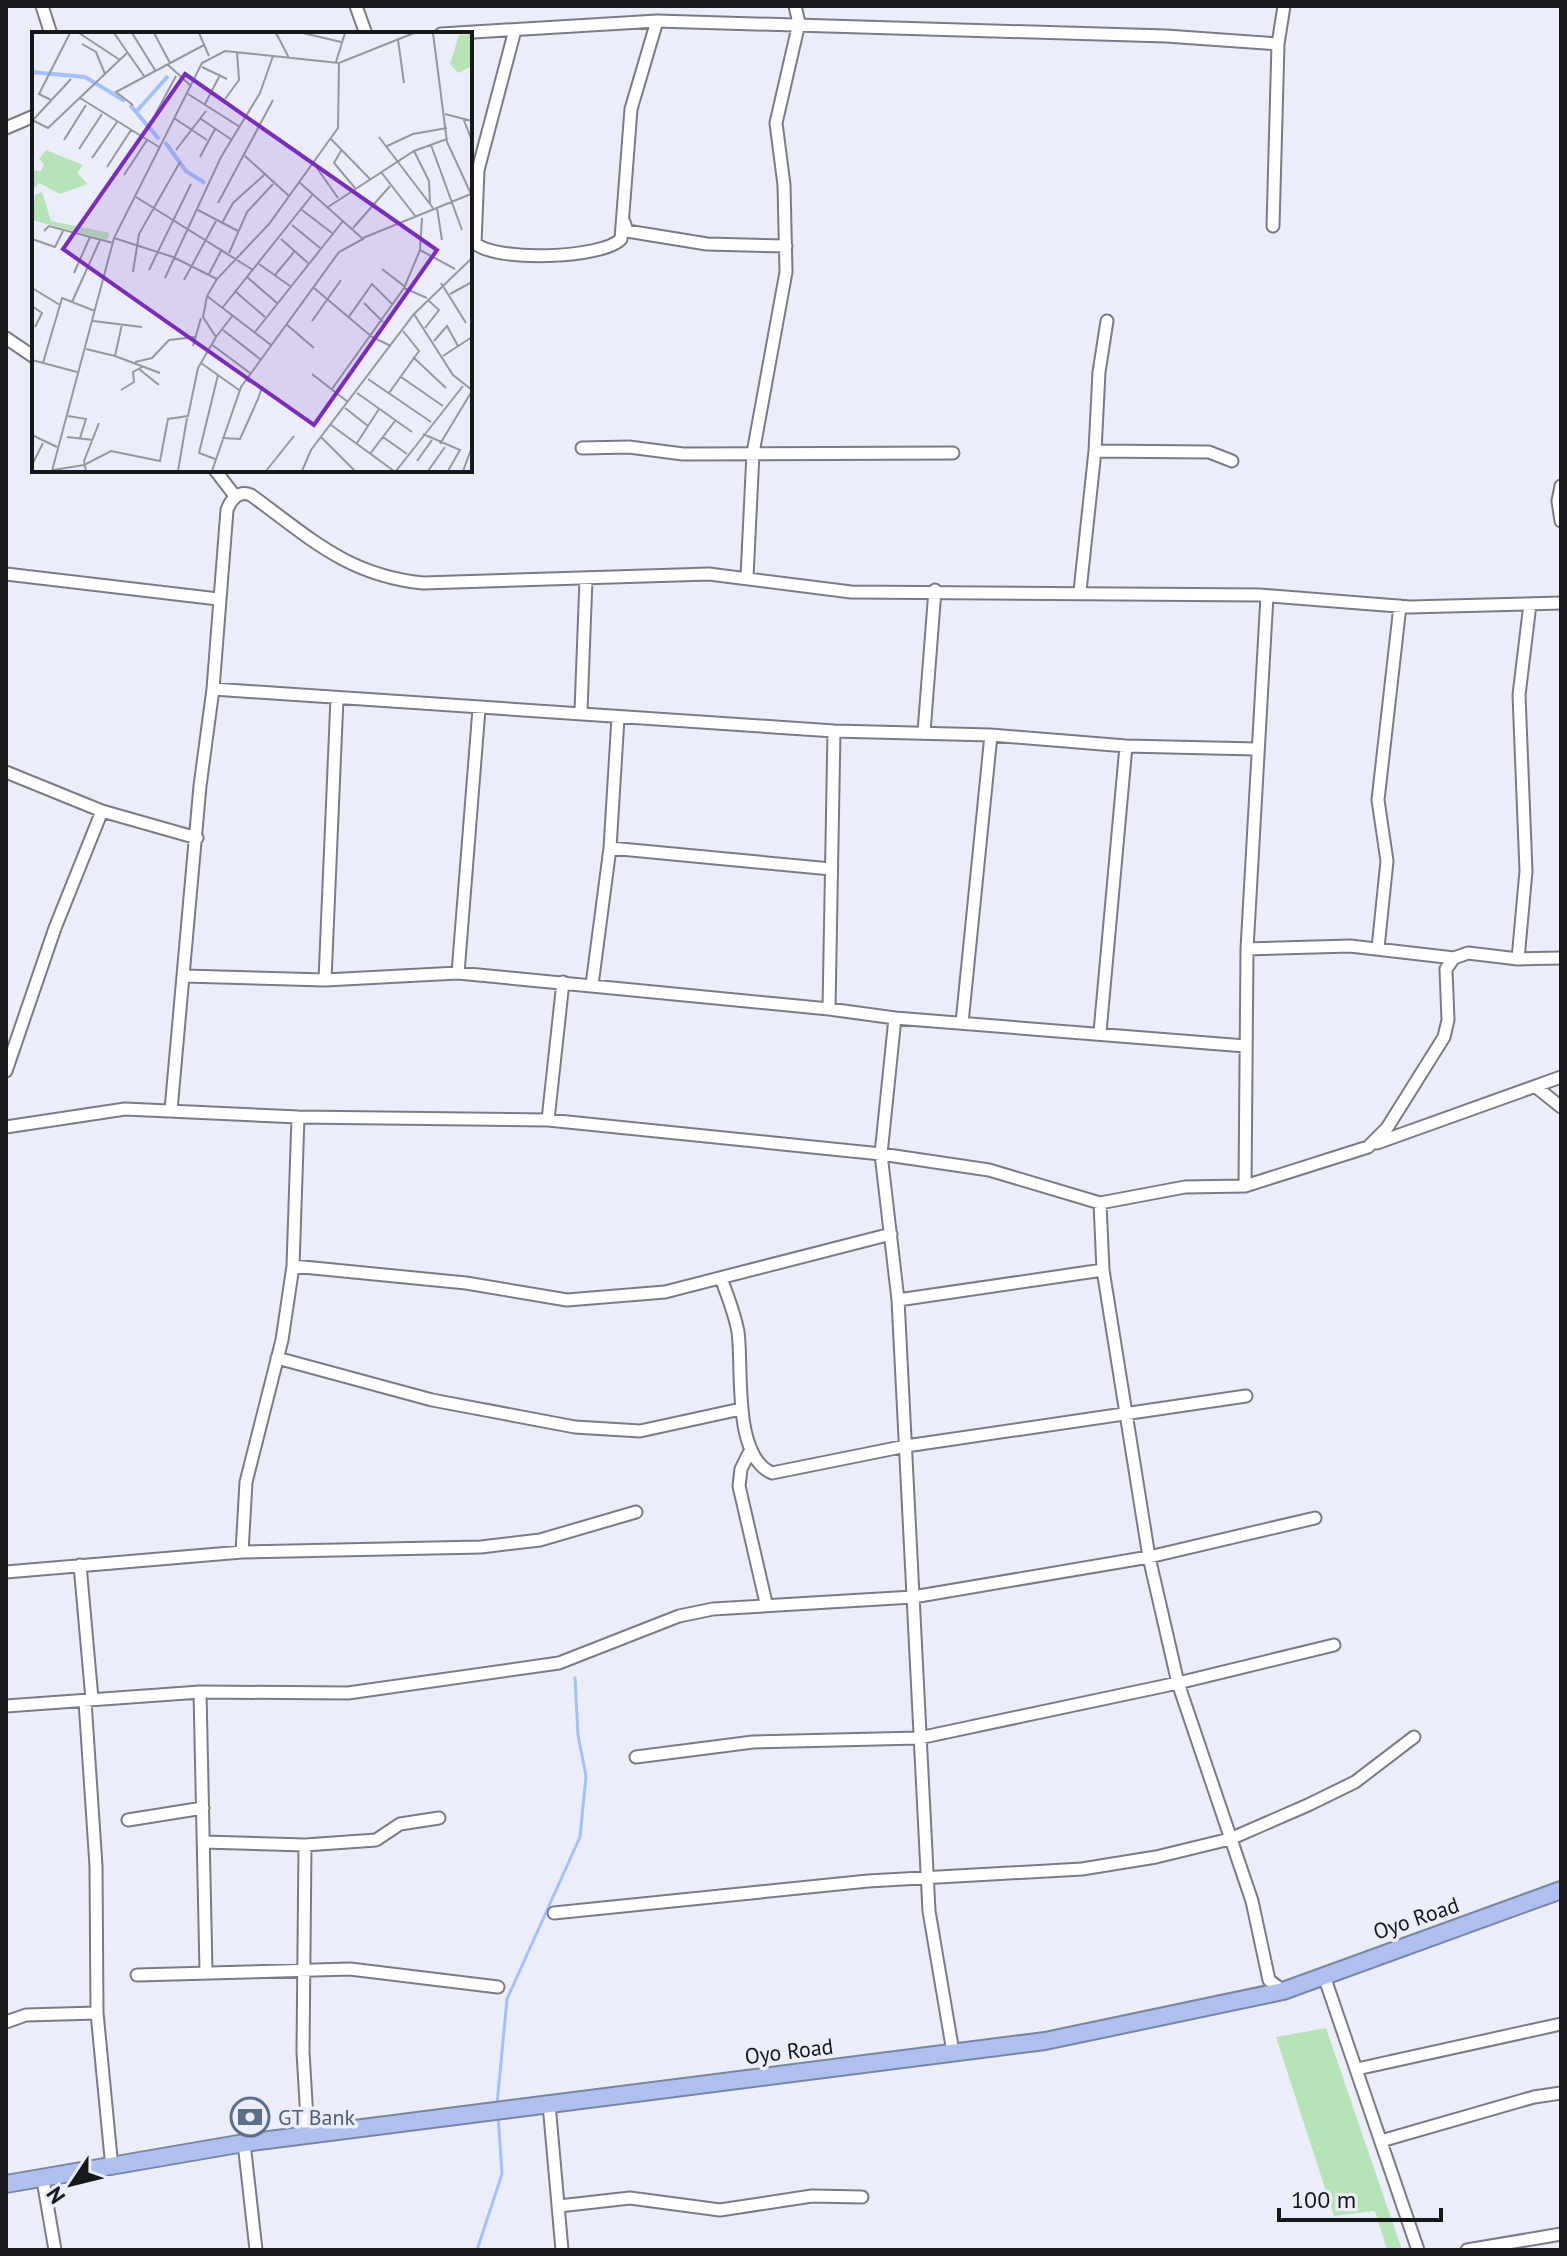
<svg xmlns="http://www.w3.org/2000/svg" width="1567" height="2256" viewBox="0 0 1567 2256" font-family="'PT Sans',sans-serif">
<rect width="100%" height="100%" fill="#ebeef9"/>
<path fill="#b7e4b7" d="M1326,2028l76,222h-15l-12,-39 -41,5 -58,-179z"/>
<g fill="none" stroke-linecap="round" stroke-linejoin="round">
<path stroke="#a2c1ff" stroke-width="3" d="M497,2104l10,-105 73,-162 6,-61 -8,-41 -3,-57
M477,2250l25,-76 -4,-59"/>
<g stroke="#797c86" stroke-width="15">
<path id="minor" d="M42,6l9,28
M356,6l10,28
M515,30l-37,140 -3,73c19,19 127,16 146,-4l10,-130 26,-88
M441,34l216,-13 509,15 112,8
M6,128l28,-12
M624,222l3,9 80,13 79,2
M1273,226l5,-182 6,-38
M6,338l28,19
M582,448l47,-1 54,7 270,-1
M1095,451l114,1 23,9
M215,470l20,26
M1561,486l-3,15 3,20
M6,574l212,25
M747,577l6,-124 33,-181 -2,-87 -8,-62 23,-100 -4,-17
M1080,591l15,-140 4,-79 8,-51
M213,689l621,42 157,4 135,11 130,3
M581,711l5,-132
M924,732l11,-142
M6,772l96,39 95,27
M610,848l221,21
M1378,948l9,-87 -9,-61 22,-194
M1247,949l103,-3 104,12
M1518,959l8,-88 -7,-176 11,-91
M458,973l21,-264
M184,976l141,4 133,-7 371,36 66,9 350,28
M325,980l12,-282
M592,985l18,-137 8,-130
M829,1009l5,-278
M895,1018l-14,136 17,146 31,611 24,141
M962,1023l29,-288
M1100,1032l26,-286
M6,1071l49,-143 47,-117
M1536,1087l25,20
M171,1110l29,-324 13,-97 14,-179c4,-11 12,-20 24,-15 59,43 96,80 172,88l286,-9 142,18 408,3 151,12 151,-4
M548,1120l15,-138
M6,1127l119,-18 173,8 250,3 333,34 108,16 111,33 85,-16 60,-1 123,-39 19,-19 57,-91 4,-17 -2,-51 8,-11 14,-5 50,6 43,-1
M1377,1143l184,-66
M1245,1186l2,-237 20,-353
M1100,1203l3,67 46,287 29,126 74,218 17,79 14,11
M293,1266l173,17 101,17 98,-8 226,-58
M721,1278c6,17 14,36 17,54 5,35 -6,124 34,141l134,-27 340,-50
M898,1300l205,-30
M277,1358l155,42 143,27 65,4 101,-22
M751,1449l-10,20 -2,17 27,117
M242,1552l4,-70 36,-142 11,-74 5,-149
M80,1565l12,134
M6,1572l236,-20 239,-5 59,-7 96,-28
M200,1692l6,279
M85,1701l11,165 1,147 15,155
M6,1706l194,-14 148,1 211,-30 120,-47 34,-7 200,-12 236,-40 166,-39
M636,1757l117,-15 166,-4 259,-55 156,-38
M128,1820l75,-12
M203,1842l102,3 71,-5 24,-16 39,-6
M305,1845l-2,207 5,84
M554,1913l314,-32 214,-12 74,-12 74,-18 78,-34 47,-23 59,-45
M137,1975l213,-6 148,18
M1324,1976l94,274
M6,2022l20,-7 71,-2
M1357,2069l204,-45
M549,2104l13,146
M1381,2141l153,-44 27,-4
M244,2143l12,107
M43,2180l12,70
M559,2206l71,-8 90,12 92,-14 50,1
M1467,2250l94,-16"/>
</g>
<g stroke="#7985a4" stroke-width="20">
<path id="highway" d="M6,2184l238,-41 801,-102 238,-50 278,-101"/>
</g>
<use href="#minor" stroke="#fff" stroke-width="11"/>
<use href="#highway" stroke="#aec0ed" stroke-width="16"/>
</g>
<defs>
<g id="bank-ring" transform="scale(2)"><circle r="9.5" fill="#ebeef9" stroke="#5c6f8a" stroke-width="1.5"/><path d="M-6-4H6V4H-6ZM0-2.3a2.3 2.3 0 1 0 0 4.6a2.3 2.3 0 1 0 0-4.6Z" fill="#5c6f8a"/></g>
</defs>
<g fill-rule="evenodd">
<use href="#bank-ring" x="250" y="2117"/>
</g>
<g text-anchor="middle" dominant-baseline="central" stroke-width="7" stroke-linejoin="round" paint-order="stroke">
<g font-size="22" fill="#17181c" stroke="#ebeef9">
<text transform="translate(1416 1918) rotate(-19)">Oyo Road</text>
<text transform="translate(789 2051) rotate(-7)">Oyo Road</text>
</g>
<g font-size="22" fill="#4e5e75" stroke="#ebeef9" text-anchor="start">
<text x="278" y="2117">GT Bank</text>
</g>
</g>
<g transform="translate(32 32)">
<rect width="440" height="440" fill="#ebeef9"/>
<path d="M440,2v32l-14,7 -8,-9 9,-29zM14,118l37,15 -6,8 11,11 -28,10 -21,-11 -7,7v-20l9,1 3,-7 -5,-5zM10,160l9,29 59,12 -3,7 -75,-20 3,-25z" fill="#b7e4b7"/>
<path fill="none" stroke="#a2c1ff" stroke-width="4" d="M0,40l53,5 40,24M98,73l29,34M104,80l32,-36M133,110l21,29 19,12"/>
<path fill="none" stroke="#9698a1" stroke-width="2" d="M47,1l41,27M82,1l30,43M100,1l23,37M122,1l16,30M167,1l10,23M244,1l13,25M271,1l38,9M401,1l14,109 25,54M366,8l6,43M50,12l14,8 9,22M304,30l9,-29M135,32l23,21M170,35l25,12M156,62l52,33M48,66l79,49M193,67l14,-19 -2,-28M19,68l-12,-6 31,-61M173,72l15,-29M101,73l-17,-13 88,-47M124,81l20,-37M413,82l27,7M142,86l33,22M431,86l9,23M169,87l31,21M0,88l16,8 79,-75M1,88l38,-41M347,105l54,71M298,106l40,41M32,108l22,-35M399,113l31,85M355,114l26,-12 34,-6M47,117l23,-35M310,117l-8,14 21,25M144,118l30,-39M382,119l15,30 1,23M213,124l44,40M168,125l15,-28M60,126l25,-36M280,129l26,37M75,135l24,-37M349,140l35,45M92,143l23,-35M104,165l117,73M186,171l55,-103M296,175l86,-56 33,-12M405,176l5,32M166,178l40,21M270,178l30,23M190,191l11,-20 31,-28M260,193l28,23M321,196l37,-42M12,199l5,-5 64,17M82,206l59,19 44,22M331,206l108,-44M0,207l23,8 8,-16M249,207l27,24M388,218l35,19M197,221l18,-41 26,-28M227,232l31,22M350,237l22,17M117,238l42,-86M101,240l6,-38 41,-72M42,241l16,-36M177,242l13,-25M243,243l19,-23M215,245l30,26M133,246l56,-121 39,-64 13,-37M152,248l32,-59M409,251l25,40M0,256l28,17M282,256l58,49 19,9M372,256l23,10M204,260l29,25M418,262l22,-12M175,264l64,49M40,270l28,-62M332,271l19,19M0,274l10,7 -7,14M191,275l90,-113M382,282l39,61 19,15M316,286l24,-34 21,21M61,289l49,6M280,289l29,-41M90,292l-7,32 45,17M254,292l28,24M393,296l14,-18 -11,-10M191,298l37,29M223,300l88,-111M184,305l17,-22M402,309l13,-15 11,20M179,312l39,29M161,314l8,-28M54,317l29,7M411,324l29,-19M381,325l33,31M0,328l45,12M103,330l17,-4 17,-18 26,-3M11,331l19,-65 33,13M169,331l38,27M107,337l20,16M280,342l36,28M369,345l42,29M336,347l63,43M300,357l72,-101 16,-38 2,-32M89,358l13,-8 -1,-10 9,-5M325,361l55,39M357,361l30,-42 -16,-20M313,376l23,18M36,384l18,3 -6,19M299,393l63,46M391,402l37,16 -12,21M0,403l25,12M35,405l26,3M289,405l34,34M351,405l24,17M190,406l18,1 18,-40 4,-12 -16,-7M325,411l22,-34M408,412l32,-53M338,422l25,-33M183,427l-16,-6 19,-78M385,429l15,-21M0,433l11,-22M21,438l31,-5 27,-14 49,10 8,-42 20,-3 10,-48 18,-31 -13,-20 4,-21 10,-17 52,-55 69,-96 1,-65M20,439l62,-233 88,-175 23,-12 114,12 75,-30M54,439l-2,-10 15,-38M146,439l9,-53M180,439l29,-84 98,-135 24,-13 -64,-57M234,439l28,-35M270,439l9,-21 103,-136 58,-56M364,439l67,-85M396,439l17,-24M431,439l9,-24"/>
<path fill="#7b2cbf" fill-opacity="0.15" stroke="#7b2cbf" stroke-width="4" d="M153,42l252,176 -123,175 -251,-176z"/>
<rect width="440" height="440" fill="none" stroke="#17181c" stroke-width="4"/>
</g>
<rect width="1567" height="2256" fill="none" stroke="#17181c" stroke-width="16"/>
<g transform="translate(72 2184) rotate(235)" stroke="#ebeef9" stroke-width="6" paint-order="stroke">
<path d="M0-6L14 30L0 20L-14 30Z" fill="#17181c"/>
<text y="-12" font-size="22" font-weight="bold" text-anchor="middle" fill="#17181c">N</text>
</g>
<path d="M1279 2208v12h162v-12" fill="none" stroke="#17181c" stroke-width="4"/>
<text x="1291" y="2208" font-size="24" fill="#17181c" stroke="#ebeef9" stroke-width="6" paint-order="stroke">100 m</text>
</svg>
